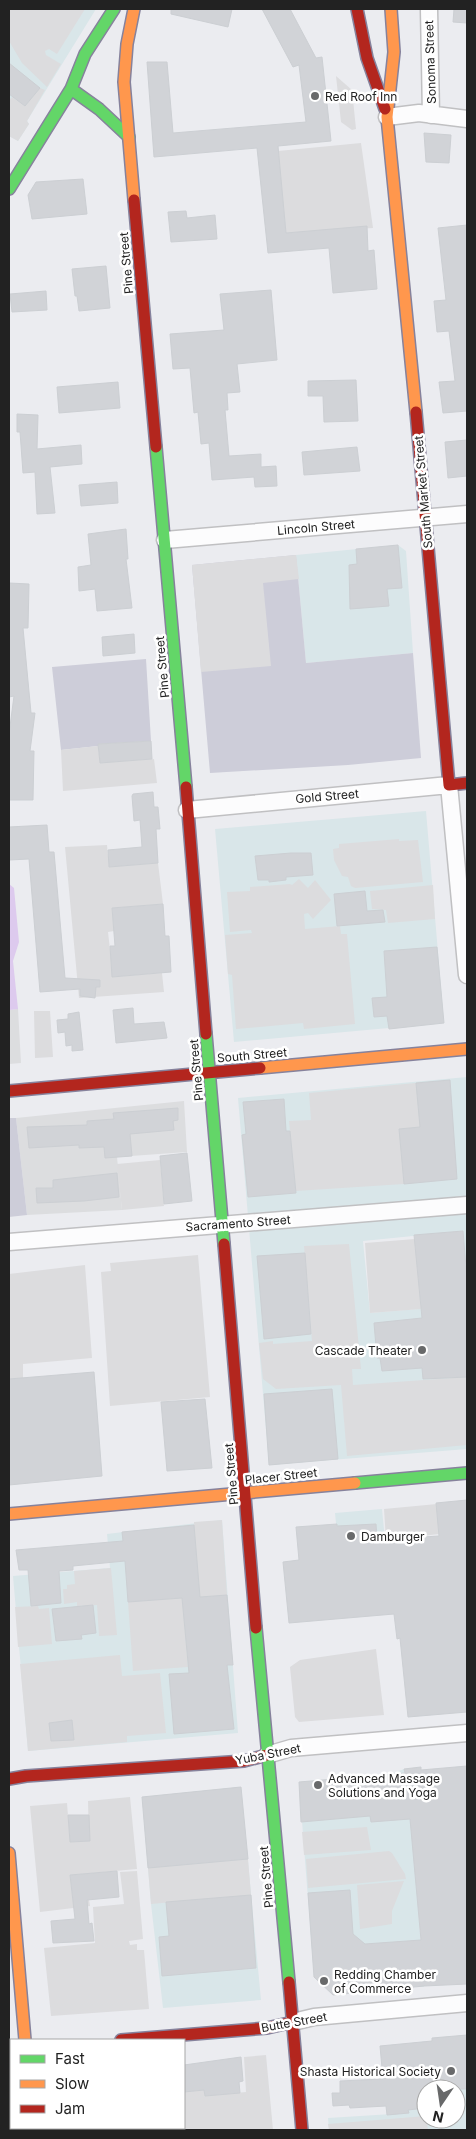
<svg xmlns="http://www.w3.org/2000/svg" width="476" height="2139" viewBox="0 0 476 2139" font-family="Inter,sans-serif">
<rect width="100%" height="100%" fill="#ebecf0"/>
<path fill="#dcdddf" d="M18,1009l3,54 -12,1v-54z
M184,1101l3,51 -70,5 5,53 -95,5 -11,-97z"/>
<path fill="#d9e6e9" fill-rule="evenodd" d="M9,9h87l-69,112 2,3 -11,17 -9,-5z
M398,545l8,6 7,102 -107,10 -10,-108z
M426,811l18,212 -210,19 -19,-213z
M467,1077v202l-4,-48 -100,10 7,72 97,-8v144l-198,16 -31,-367z
M382,1509l3,31 -46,14 -4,-41z
M222,1520l16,213 -210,18 -15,-175 97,-8 -3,-34z
M404,1769l9,71 11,147 -110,-10 -15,-195 92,-8z
M241,1787l20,213 -98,8 -12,-104 -9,-107z
M467,2035v95h-138l-1,-12 80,-5v-3l16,-2 -5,-66 13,-1v-2zM426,2089h30v30h-30z"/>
<path fill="#cdcdd9" d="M296,555l10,108 107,-10 8,105 -73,7 -138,8 -18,-208z
M146,659l5,82 -52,3 -1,2 -37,4 -9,-83z
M9,1118h7l11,97 -18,2z"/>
<path fill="#ddcaee" d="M9,884l5,4 5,54 -6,19 5,48 -9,1z"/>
<path fill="#dcdcde" d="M9,9h76l-28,45 -8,-5 -4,2 1,4 15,9 -14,23 -25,-24 -13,-22z
M336,76l16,14 4,39 -4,1 -11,-8z
M40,88l5,2 -18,31 2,3 -11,17 -9,-5v-39l2,2 1,-2 13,9z
M361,143l12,85 -87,5 -8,-82z
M296,555l3,24 -36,4 8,83 -70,6 -9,-107z
M98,746l2,17 54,-4 3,24 -94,8 -2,-41z
M399,839v2l19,-1 5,42 -68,6 -4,-2 -3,-9 -6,-1 -8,-16 -1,-11 6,-1v-4z
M107,845l2,22 49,-4 5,41 -51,4 2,23 -6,1 5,45 49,-4 2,19 -85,6 -14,-151z
M299,879l9,9 7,-8 16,20 -18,19 -5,-6 -4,1 1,15 35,-3 1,8h6l8,90 -51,5 -1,-6 -67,6 -4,-54 -4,-1 -3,-39 27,-2 -1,-3 -21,2 -3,-40 23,-1v-4l40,-3 2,1z
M433,885l2,34 -47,4 -2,-13 -14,-1 -2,-18z
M34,1011h16l3,46 -18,1z
M416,1083l4,44 -21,2 5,55 -108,7 -7,-70 22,-1 -2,-27z
M160,1160l4,46 -42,4 -5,-46z
M415,1239l6,70 -51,4 -5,-70z
M349,1244l12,125h-9l1,16 114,-8v68l-120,11 -6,-71 -65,4 -13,-10 -4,-36 14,-2v3l39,-3 -8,-95z
M198,1255l12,142 -100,9 -9,-134 10,-1 -1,-8z
M85,1265l7,93 -69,6v14l-14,1v-105z
M437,1504l2,30 -53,6 -2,-31z
M222,1520l5,75 -27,2 -6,-72v-3z
M111,1568l6,67 -18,1 -2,-31 -20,1v-4l-13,2 -1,-15h4v-4l8,-1 -1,-13z
M182,1598l6,69 -55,4 -5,-69z
M38,1606l1,3 10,-1 3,36 -34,3 -3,-40z
M376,1649l8,66 -85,7 -4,-5 -5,-50 10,-7z
M120,1655l2,21 38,-3 6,60 -39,3v6l-99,9 -8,-87z
M130,1797l7,72 -67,6 3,26 16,-1 1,6 -50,6 -10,-106 37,-3 3,39 19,-1 -1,-40z
M367,1827l4,23 -67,5 -2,-23z
M389,1851l3,2 13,21 1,5 -98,9 -2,-29z
M248,1859l3,36 -100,9 -3,-36z
M137,1871l6,68 -14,2 1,4 7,-1v6h7l5,59 -98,7 -7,-68 51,-5 -2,-36 31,-3 -4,-32z
M404,1881l-12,30v13l-32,5 -3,-44z
M266,2055l7,75h-95l-1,-2h7v-36l20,-2 1,6 41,-4 -2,-35z
M426,2116l2,14h-99l-1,-6z
M61,2128h98l1,2h-99z"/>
<path fill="#d1d3d7" stroke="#cccfd3" d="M171,9h61l-4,18 -57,-13z
M262,9h28l26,49 6,-1 9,84 -53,5 8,87 81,-7 1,25 6,-1 3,39 -44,4 -4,-45 -61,5 -11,-105 -103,9 -7,-95h20l6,71 133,-11 -7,-57 -6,2z
M454,9h13v14l-14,-1z
M9,63l31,25 -15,18 -16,-12z
M424,133l27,2 -2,28 -23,-1z
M83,179l4,35 -55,5 -4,-24 8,-13z
M186,211l1,7 28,-3 2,24 -46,3 -3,-30z
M467,225v186l-24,2 -4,-31 16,-1 -6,-50 -12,1 -3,-31 12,-1 -8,-72z
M106,266l4,42 -31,3 -2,-15h-2l-3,-27z
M271,290l6,70 -40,4 3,28 -13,1 1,17h-3l4,46 32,-2v13l15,-1 1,20 -22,1 -1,-10 -42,3 -3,-37 -8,1 -3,-32 -4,1 -4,-45 -17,1 -3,-35 54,-4 -4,-36z
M46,291l1,19 -35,2 -2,-18z
M356,380l2,41 -34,1 -1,-26h-15v-15z
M118,382l2,26 -61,5 -2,-26z
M17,414l21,1 -1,34 44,-4 1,19 -32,3 5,46 -18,1 -2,-42 -12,1 -3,-41h-3z
M467,440v36l-19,2 -3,-36z
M357,447l3,24 -56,4 -2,-23z
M117,482l1,21 -37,3 -2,-21z
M126,529l2,30h-2l6,49 -35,3 -2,-22 -16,2 -1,-24 13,-2 -3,-31z
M398,545l4,43 -15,1 2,17 -39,3 -1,-44 8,-1 -1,-15z
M9,583l20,1 -1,44h-5l8,85h4l-5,38h4l-1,49h-24v-66l5,-38 -5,1z
M134,634l1,19 -32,3 -1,-19z
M151,741l1,18 -52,4 -2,-19z
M153,792l1,15h4l2,22h-4l2,34 -49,4 -1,-17 34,-3 -2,-27 -6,1 -2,-25 1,-2z
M47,825l2,27h5l11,126 35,2v7h-4l-1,11 -15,-2v-7l-40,3 -11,-133 -20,1v-33z
M291,853h20l2,22 -27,2v3l-17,2v-2h-11l-3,-24z
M365,891l2,20 16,-1 2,12 -48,4 -3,-32z
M163,904l2,32h4l2,36 -59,5 -2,-31h5l-3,-38z
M437,947l7,76 -55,6 -2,-13 -13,1 -2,-19 15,-1 -3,-46z
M133,1008l1,16 30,-2 3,16 -51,5 -3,-33z
M79,1012l4,38 -11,1v-6l-6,1 -1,-14 -7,1 -1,-13 11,-1v-5z
M450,1080l7,99 -53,5 -5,-55 21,-2 -4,-44z
M284,1099l2,32h4l6,62 -48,4 -6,-62 4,-1 -3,-32z
M178,1108v12l-5,1 1,9 -44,4 2,22 -27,2 -1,-11 -25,1v-3l-50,3 -2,-21 60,-2v-4l27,-2 -1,-6z
M187,1153l5,48 -28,3 -4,-48z
M117,1173l2,24 -35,4 -47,2 -1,-15h17v-8z
M463,1231l4,48v98l-44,2 -1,-11 -40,3 -2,-13h-3l-3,-35 48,-5 -8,-83z
M305,1253l6,81 -47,5 -7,-83z
M94,1372l8,104 -93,9v-106z
M332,1389l6,70 -69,6 -5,-71z
M205,1399l7,69 -45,3 -6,-69z
M467,1500v212l-59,5 -8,-79 -3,1 -3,-25 -105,9 -6,-61 16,-2 -3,-33 41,-3v2l39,-2 1,16 62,-4 -3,-33z
M194,1525l6,72 27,-2 6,70h-6l7,64 -60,5 -5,-60 20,-1 -7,-75 -54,4 -3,-41 -52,5v4l-14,1 2,32 -30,3 -3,-36h-9l-3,-20 107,-9 -1,-9z
M93,1605l3,28 -15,2 1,4 -26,2 -4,-32z
M72,1720l2,20 -23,1 -2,-18z
M467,1766v218l-43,2 -91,9 -19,-18 -6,-84 42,-3 3,44 12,10 56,-4 -11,-121 -39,3 -1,-6 -69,6 -2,-40 106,-9 -1,-4 17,-2v3z
M241,1787l7,72 -100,9 -6,-71z
M68,1815h21l1,26 -20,1z
M117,1871l2,26 -32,3 2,24 3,-1 2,18 -41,2 -2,-22 24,-2 -5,-44z
M251,1895l5,73 -94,8 -3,-39 10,-1 -3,-34z
M467,2035v54h-44l2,19 -17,2 1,3 -22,2 -1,-9 -36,2 -1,-3 -16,1 -1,-13h8v-12l43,-2 -3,-33 52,-5v-3z
M241,2057l2,24 -4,1 1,11 -35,3 -1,-6 -20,2v-27z"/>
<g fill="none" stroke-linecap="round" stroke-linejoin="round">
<g stroke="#c0c0c2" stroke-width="19">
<path id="street" d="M429,9l2,106
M387,117l32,-4 48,6
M165,540l302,-26
M187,810l262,-25 18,190
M9,1242l458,-37
M267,1755l24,-7 176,-15
M293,2022l21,-5 153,-14"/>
</g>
<g stroke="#86829c" stroke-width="14">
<path id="fast" d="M114,9l-29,45 -14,35 28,20 30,28
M9,189l62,-100
M156,447l30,340
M206,1034l18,210
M355,1483l112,-10
M256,1628l33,354"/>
</g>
<g stroke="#86829c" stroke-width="14">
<path id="slow" d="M134,9l-7,35 -3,38 10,118
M391,9l3,43 -7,65 29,295
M260,1068l207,-19
M9,1514l346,-31
M9,1853l16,187
M33,2128v2"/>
</g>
<g stroke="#86829c" stroke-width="14">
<path id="jam" d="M357,9l10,49 18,51
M134,200l22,247
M416,412l33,373 18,-2
M186,787l20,247
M9,1091l251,-23
M224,1244l32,384
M9,1779l17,-3 218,-15 23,-6
M289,1982l13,148
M121,2040l146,-12 26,-6"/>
</g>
<use href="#street" stroke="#fcfcfd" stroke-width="16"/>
<use href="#fast" stroke="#63d668" stroke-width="11"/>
<use href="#slow" stroke="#ff974d" stroke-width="11"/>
<use href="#jam" stroke="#b3261e" stroke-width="11"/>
</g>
<g fill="#68696a" stroke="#fff" stroke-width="2">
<circle cx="315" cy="96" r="5"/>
<circle cx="422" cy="1350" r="5"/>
<circle cx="351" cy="1536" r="5"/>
<circle cx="318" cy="1785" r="5"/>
<circle cx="324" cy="1981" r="5"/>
<circle cx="451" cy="2071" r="5"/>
</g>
<g text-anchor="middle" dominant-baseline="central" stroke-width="5" stroke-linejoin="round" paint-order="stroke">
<g font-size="12" fill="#222" stroke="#fff">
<text transform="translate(430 62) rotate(-92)">Sonoma Street</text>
<text transform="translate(126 263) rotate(-95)">Pine Street</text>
<text transform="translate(423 492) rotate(-95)">South Market Street</text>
<text transform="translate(316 527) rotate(-5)">Lincoln Street</text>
<text transform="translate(162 667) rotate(-95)">Pine Street</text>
<text transform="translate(327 796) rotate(-5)">Gold Street</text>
<text transform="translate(252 1055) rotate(-5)">South Street</text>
<text transform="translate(196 1070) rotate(-95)">Pine Street</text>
<text transform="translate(238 1223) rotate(-4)">Sacramento Street</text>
<text transform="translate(231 1474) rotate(-95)">Pine Street</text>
<text transform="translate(281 1476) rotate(-6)">Placer Street</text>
<text transform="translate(268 1754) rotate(-11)">Yuba Street</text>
<text transform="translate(266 1877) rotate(-95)">Pine Street</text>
<text transform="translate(294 2022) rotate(-10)">Butte Street</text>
</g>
<g font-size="12" fill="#222" stroke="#fff" text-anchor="start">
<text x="325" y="96">Red Roof Inn</text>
<text x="412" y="1350" text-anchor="end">Cascade Theater</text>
<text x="361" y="1536">Damburger</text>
<text x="328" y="1778">Advanced Massage<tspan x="328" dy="14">Solutions and Yoga</tspan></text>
<text x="334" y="1974">Redding Chamber<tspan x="334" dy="14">of Commerce</tspan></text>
<text x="441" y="2071" text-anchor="end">Shasta Historical Society</text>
</g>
</g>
<rect width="476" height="2139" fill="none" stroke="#222222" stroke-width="20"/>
<rect x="10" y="2039" width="175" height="90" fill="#ffffff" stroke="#a7a7a7"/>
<rect x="20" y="2055" width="25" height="8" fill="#63d668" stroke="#a7a7a7"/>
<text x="55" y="2064" font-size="15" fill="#222222">Fast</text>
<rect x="20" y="2080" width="25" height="8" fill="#ff974d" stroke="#a7a7a7"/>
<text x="55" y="2089" font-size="15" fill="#222222">Slow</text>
<rect x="20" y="2105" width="25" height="8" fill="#b3261e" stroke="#a7a7a7"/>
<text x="55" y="2114" font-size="15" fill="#222222">Jam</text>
<g transform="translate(441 2104) rotate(193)"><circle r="24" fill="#ffffff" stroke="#a7a7a7"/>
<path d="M0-4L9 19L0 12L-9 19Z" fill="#68696a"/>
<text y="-8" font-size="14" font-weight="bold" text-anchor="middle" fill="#222222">N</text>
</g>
</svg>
